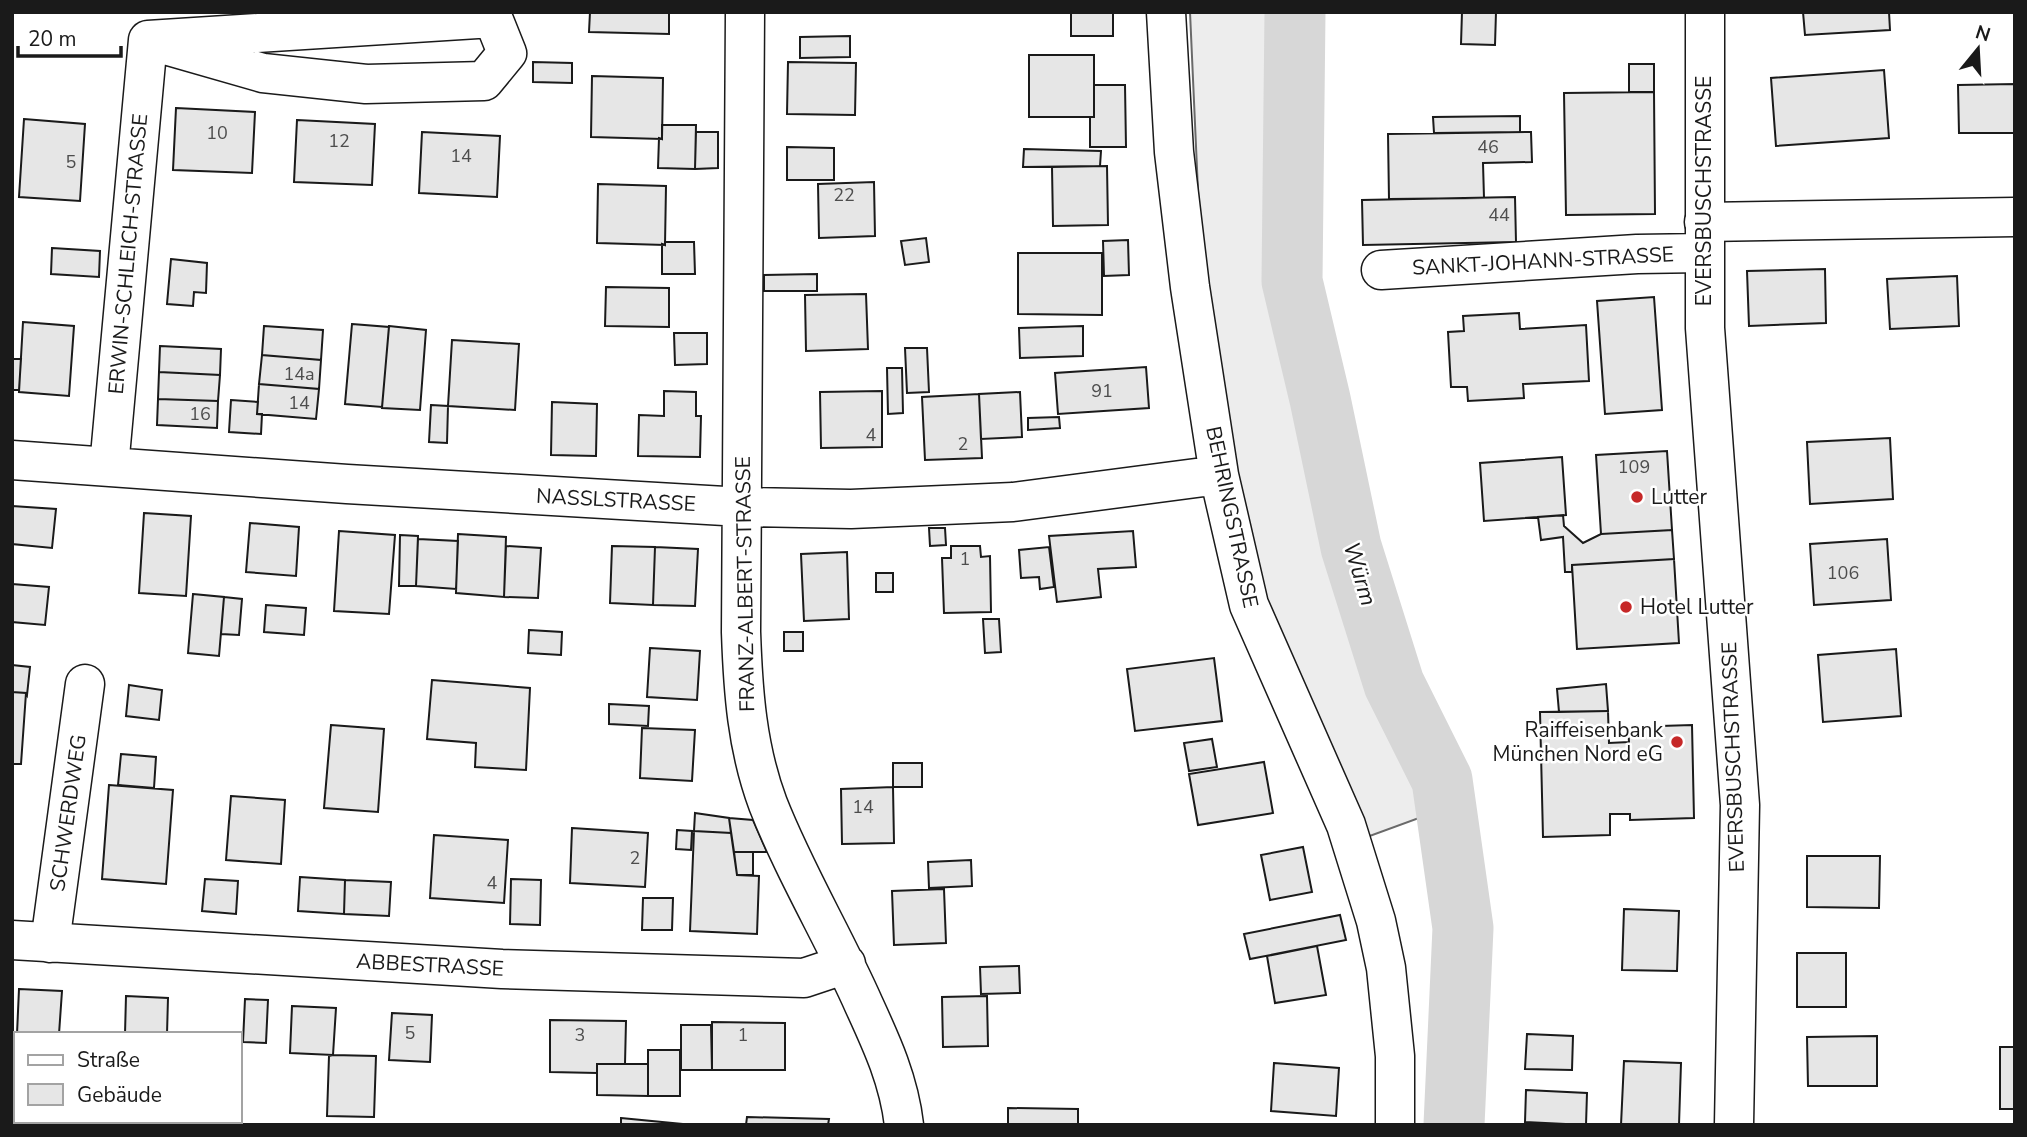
<svg xmlns="http://www.w3.org/2000/svg" width="2027" height="1137" viewBox="0 0 2027 1137" font-family="'Nunito Sans',sans-serif">
<rect width="100%" height="100%" fill="#fff"/>
<path fill="#ededed" stroke="#6a6a6a" stroke-width="2" d="M1190,12h87l-13,233 7,50 38,125 27,160 39,129 55,105 -63,23 -123,-264 -43,-315z"/>
<g fill="none" stroke-linecap="round" stroke-linejoin="round">
<path stroke="#d7d7d7" stroke-width="61" d="M1295,12l-3,269 28,118 31,148 43,137 48,96 21,148 -9,197"/>
</g>
<path fill="#e6e6e6" stroke="#1a1a1a" stroke-width="2" d="M590,12h79v22l-80,-2z
M1071,12h42v24h-42z
M1462,12h34l-1,33 -34,-1z
M1803,12h86l1,18 -85,5z
M850,36v21l-50,1v-21z
M1029,55h65v62h-65z
M533,62l39,1v20l-39,-1z
M788,62l68,1 -1,52 -68,-1z
M1629,64h25v28h-25z
M1884,70l5,68 -113,8 -5,-68z
M592,76l71,2 -1,61 -71,-2z
M2015,84v49h-56l-1,-48z
M1094,85h31l1,62h-36v-30h4z
M1654,92l1,122 -89,1 -2,-122z
M176,108l79,4 -3,61 -79,-3z
M1520,116v16l-86,1 -1,-16z
M24,119l61,5 -5,77 -61,-4z
M297,120l78,4 -3,61 -78,-3z
M662,125h34l-1,44 -37,-1 1,-30 3,1z
M422,132l78,4 -3,61 -78,-4z
M696,132h22v36l-23,1z
M1531,132l1,30 -49,1 1,35 -95,1 -1,-65z
M787,147l47,1v32h-47z
M1024,149l77,2 -1,15 -77,1z
M1107,166l1,59 -55,1 -1,-59z
M874,182l1,54 -56,2 -1,-54z
M598,184l68,2 -1,59 -68,-2z
M1515,197l1,45 -153,3 -1,-45z
M926,238l3,24 -24,3 -4,-24z
M1128,240l1,35 -25,1 -1,-35z
M665,242h29l1,32h-33v-30l3,1z
M52,248l48,3 -1,26 -48,-3z
M1018,253h84v62l-84,-1z
M171,259l36,4 -1,30 -12,-1 -1,14 -26,-2z
M1825,269l1,54 -77,3 -2,-55z
M817,274v17h-53v-16z
M1957,276l2,50 -69,3 -3,-50z
M606,287l63,1v39l-64,-1z
M866,294l2,55 -62,2 -1,-56z
M1654,297l8,113 -57,4 -8,-113z
M1519,313l1,16 66,-4 3,56 -66,3 1,14 -56,3 -1,-14h-16l-3,-55 16,-1 -1,-15z
M23,322l51,4 -5,70 -50,-4z
M352,324l37,3 -7,80 -37,-3z
M264,326l59,4 -2,30 -59,-5z
M389,326l37,4 -6,80 -38,-2z
M1083,326v30l-63,2 -1,-30z
M674,333h33v31l-32,1z
M452,340l67,4 -4,66 -67,-4z
M160,346l61,3 -1,26 -61,-3z
M905,348h22l2,44 -22,1z
M262,355l59,5 -2,29 -60,-5z
M12,359h9l-2,31h-7z
M1146,367l3,41 -91,6 -3,-41z
M887,368h15l1,45 -15,1z
M159,372l61,3 -2,26 -60,-2z
M259,384l60,5 -3,30 -59,-5z
M664,391l32,1v24h5l-1,41 -62,-1 1,-41 25,1z
M882,391v56l-61,1 -1,-56z
M1020,392l2,45 -41,2 -2,-45z
M979,394l3,64 -57,2 -3,-63z
M158,399l60,2 -1,27 -60,-3z
M231,400l27,2 -1,12h5l-1,20 -32,-2z
M552,402l45,2 -1,52 -45,-1z
M431,405l17,1 -1,37 -18,-1z
M1059,417l1,11 -32,2v-12z
M1890,438l3,61 -83,5 -3,-62z
M1667,451l5,79 -71,4 -5,-79z
M1562,457l4,58 -82,6 -4,-58z
M12,506l44,3 -4,39 -40,-4z
M144,513l47,3 -5,80 -47,-3z
M1563,515l1,11 19,17 18,-9 71,-4 2,29 -102,6v7h-7l-2,-35 -22,3 -3,-23z
M250,523l49,4 -3,49 -50,-4z
M929,528h16l1,17 -16,1z
M339,531l56,4 -6,79 -55,-3z
M1133,531l3,36 -38,2 3,28 -44,5 -8,-66z
M458,534l48,3 -2,60 -48,-4z
M400,535l18,1 -2,50h-17z
M418,539l40,2 -2,48 -40,-3z
M1887,539l4,61 -77,5 -4,-61z
M506,546l35,2 -3,50 -34,-1z
M612,546l43,1 -2,58 -43,-2z
M951,546h29l1,11 9,-1 1,56 -47,1 -2,-55h9z
M655,547l43,2 -3,57 -42,-1z
M1049,547l5,40 -14,2 -1,-12 -18,1 -2,-28z
M847,552l2,67 -45,2 -3,-67z
M1674,559l5,84 -102,6 -5,-84z
M876,573h17v19h-17z
M12,584l37,3 -4,38 -33,-3z
M193,594l31,3 -5,59 -31,-3z
M224,597l18,2 -3,36 -18,-1z
M266,605l40,3 -2,27 -40,-3z
M983,619h16l2,33 -16,1z
M529,630l33,2 -1,23 -33,-2z
M784,632h19v19h-19z
M650,648l50,3 -3,49 -50,-3z
M1896,649l5,67 -78,6 -5,-67z
M1214,658l8,63 -87,10 -8,-62z
M12,665l18,2 -3,28 -1,-2 -14,-1z
M432,680l98,8 -4,82 -51,-3 1,-24 -49,-4z
M1606,684l2,27 -49,1 -2,-23z
M129,685l33,5 -3,30 -33,-4z
M12,692l14,1 -5,71h-9z
M609,704l40,2 -1,20 -39,-2z
M1608,711l1,32 20,-1 -1,-15 64,-2 2,93 -64,2v-6h-20v21l-67,2 -3,-125z
M331,725l53,4 -6,83 -54,-4z
M642,728l53,2 -3,51 -52,-3z
M1212,739l5,28 -28,4 -5,-28z
M121,754l35,3 -2,31 -36,-3z
M1264,762l9,51 -75,12 -9,-51z
M893,763h29v24h-29z
M109,785l64,5 -7,94 -64,-5z
M893,787l1,56 -52,1 -1,-55z
M231,796l54,4 -4,64 -55,-4z
M695,813l34,5 2,15 -37,-2z
M729,818l24,2 14,32h-33z
M572,828l76,5 -3,54 -75,-4z
M677,830l15,1 -1,19 -15,-1z
M694,831l37,2 6,42 22,1 -2,58 -67,-3z
M434,835l74,5 -4,63 -74,-5z
M1303,847l9,45 -42,8 -9,-45z
M734,852h19v23h-16z
M1807,856h73l-1,52 -72,-1z
M971,860l1,26 -43,2 -1,-26z
M300,877l45,3 -1,34 -46,-3z
M205,879l33,2 -2,33 -34,-3z
M511,879l30,1 -1,45 -30,-1z
M345,880l46,2 -2,34 -45,-2z
M944,889l2,54 -52,2 -2,-54z
M643,898h30l-1,32h-30z
M1624,909l55,2 -2,60 -55,-1z
M1340,915l6,25 -96,19 -6,-25z
M1317,946l9,49 -51,8 -8,-47z
M1797,953h49v54h-49z
M1019,966l1,27 -39,1 -1,-27z
M19,989l43,2 -3,43h-42z
M126,996l42,2 -1,36h-42z
M987,996l1,50 -45,1 -1,-50z
M245,999l23,1 -2,43 -23,-1z
M292,1006l44,2 -3,47 -43,-2z
M392,1013l40,2 -2,47 -41,-2z
M550,1020l76,1 -1,43h-28v9l-47,-1z
M712,1022l73,1v47h-73z
M681,1025h30l1,45h-31z
M1527,1034l46,2 -1,34 -47,-1z
M1877,1036v50h-69l-1,-49z
M2000,1047h15v62h-15z
M648,1050h32v46h-32z
M333,1055l43,1 -2,61 -47,-1 2,-60z
M1624,1061l57,2 -2,62h-58z
M1274,1063l65,5 -3,48 -65,-5z
M597,1064h51v32l-51,-1z
M1526,1090l61,3 -1,32 -61,-3z
M1008,1108l70,1v16h-70z
M747,1117l82,2 -1,6h-82z
M621,1118l61,6v1h-61z
M151,1121h43v4h-43z"/>
<g fill="none" stroke-linecap="round" stroke-linejoin="round">
<g stroke="#1a1a1a" stroke-width="41">
<path id="minor" d="M745,12l-4,620c2,59 6,116 27,172 27,69 66,133 96,201 18,39 35,76 40,120
M1166,12l8,140 16,135 29,188 30,130 97,220 30,96 10,47 9,88v69
M1704,222l311,-5
M1381,270l256,-16 67,-1
M12,460l335,24 395,23 109,2 162,-7 206,-27
M109,467l39,-427 115,33 103,11 118,-3 23,-28 -14,-35 -345,22
M12,940l490,29 302,9 42,-14
M50,943l35,-259"/>
</g>
<g stroke="#1a1a1a" stroke-width="41">
<path id="major" d="M1705,12v316l35,477 -6,320"/>
</g>
<use href="#minor" stroke="#fff" stroke-width="38"/>
<use href="#major" stroke="#fff" stroke-width="38"/>
</g>
<g fill="#c62828" stroke="#fff" stroke-width="2.5">
<circle cx="1637" cy="497" r="7"/>
<circle cx="1626" cy="607" r="7"/>
<circle cx="1677" cy="742" r="7"/>
</g>
<g text-anchor="middle" dominant-baseline="central" stroke-width="5" stroke-linejoin="round" paint-order="stroke">
<g font-size="18" fill="#4d4d4d">
<text x="217" y="133">10</text>
<text x="339" y="141">12</text>
<text x="1488" y="147">46</text>
<text x="461" y="156">14</text>
<text x="71" y="162">5</text>
<text x="844" y="195">22</text>
<text x="1499" y="215">44</text>
<text x="299" y="374">14a</text>
<text x="1102" y="391">91</text>
<text x="299" y="403">14</text>
<text x="200" y="414">16</text>
<text x="871" y="435">4</text>
<text x="963" y="444">2</text>
<text x="1634" y="467">109</text>
<text x="965" y="559">1</text>
<text x="1843" y="573">106</text>
<text x="863" y="807">14</text>
<text x="635" y="858">2</text>
<text x="492" y="883">4</text>
<text x="410" y="1033">5</text>
<text x="580" y="1035">3</text>
<text x="743" y="1035">1</text>
</g>
<g font-size="21" fill="#1a1a1a" stroke="#fff">
<text transform="translate(1704 191) rotate(-90)">EVERSBUSCHSTRASSE</text>
<text transform="translate(128 254) rotate(-85)">ERWIN-SCHLEICH-STRASSE</text>
<text transform="translate(1543 261) rotate(-3)">SANKT-JOHANN-STRASSE</text>
<text transform="translate(616 500) rotate(3)">NASSLSTRASSE</text>
<text transform="translate(1232 517) rotate(78)">BEHRINGSTRASSE</text>
<text transform="translate(745 584) rotate(-91)">FRANZ-ALBERT-STRASSE</text>
<text transform="translate(1733 757) rotate(-92)">EVERSBUSCHSTRASSE</text>
<text transform="translate(68 813) rotate(-82)">SCHWERDWEG</text>
<text transform="translate(430 965) rotate(3)">ABBESTRASSE</text>
</g>
<g font-size="21" fill="#1a1a1a" stroke="#fff" text-anchor="start">
<text x="1651" y="497">Lutter</text>
<text x="1640" y="607">Hotel Lutter</text>
<text x="1663" y="730" text-anchor="end">Raiffeisenbank<tspan x="1663" dy="24">München Nord eG</tspan></text>
</g>
<g font-size="23" font-style="italic" fill="#1a1a1a" stroke="#fff">
<text transform="translate(1360 574) rotate(73)">Würm</text>
</g>
</g>
<rect width="2027" height="1137" fill="none" stroke="#1a1a1a" stroke-width="28"/>
<rect x="14" y="1032" width="228" height="91" fill="#ffffff" stroke="#a3a3a3" stroke-width="2"/>
<rect x="28" y="1055" width="35" height="10" fill="#ffffff" stroke="#a3a3a3" stroke-width="2"/>
<text x="77" y="1067" font-size="21" fill="#1a1a1a">Straße</text>
<rect x="28" y="1084" width="35" height="21" fill="#e6e6e6" stroke="#a3a3a3" stroke-width="2"/>
<text x="77" y="1102" font-size="21" fill="#1a1a1a">Gebäude</text>
<g transform="translate(1978 49) rotate(18)" stroke="#ffffff" stroke-width="5" paint-order="stroke">
<path d="M0-5L12 26L0 18L-12 26Z" fill="#1a1a1a"/>
<text y="-10" font-size="19" font-weight="bold" text-anchor="middle" fill="#1a1a1a">N</text>
</g>
<path d="M18 46v10h103v-10" fill="none" stroke="#1a1a1a" stroke-width="3.5"/>
<text x="28" y="46" font-size="21" fill="#1a1a1a" stroke="#ffffff" stroke-width="5" paint-order="stroke">20 m</text>
</svg>
